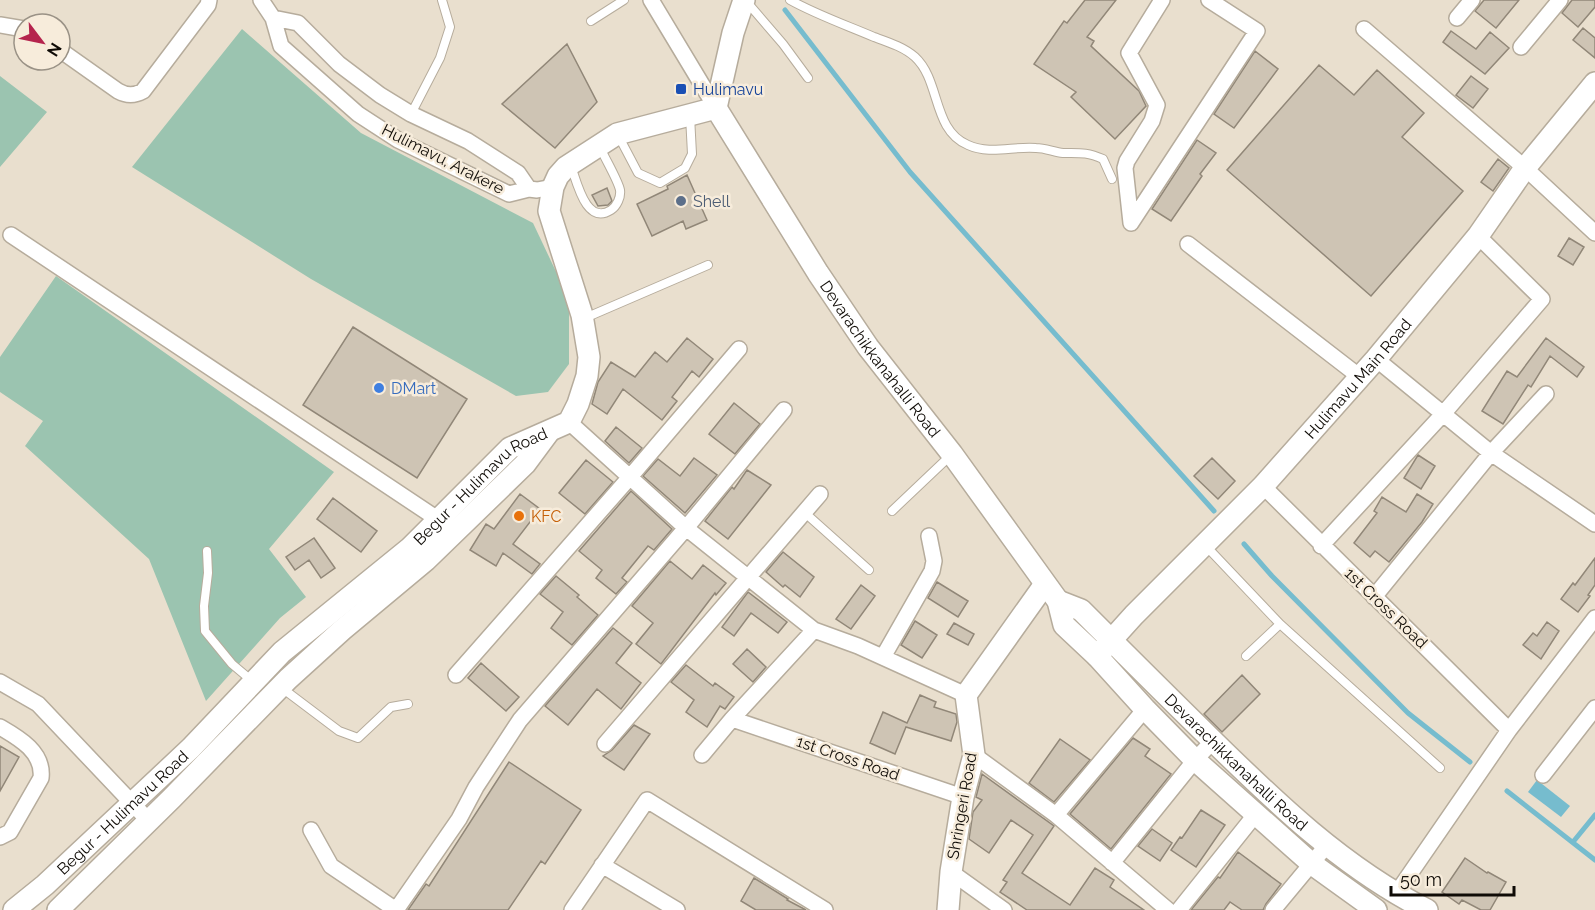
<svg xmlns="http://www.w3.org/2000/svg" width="1595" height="910" viewBox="0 0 1595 910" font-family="Raleway,sans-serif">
<rect width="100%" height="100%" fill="#e9dfce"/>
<path fill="#9bc4b0" d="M242,29l119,104 172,90 36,76v65l-21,28 -32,4 -205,-117 -179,-112z
M0,76l47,36 -47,55z
M56,276l278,196 -65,77 37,48 -26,21 -74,83 -57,-142 -124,-113 18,-25 -43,-29v-35z"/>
<path fill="#76bcce" d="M1537,780l33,26 -9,11 -33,-25z"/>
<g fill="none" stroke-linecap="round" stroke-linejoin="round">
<path stroke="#76bcce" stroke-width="5" d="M785,10l125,162 304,339
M1244,544l28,32 136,137 62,49
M1507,791l88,69
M1573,842l22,-27"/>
</g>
<path fill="#cec4b4" stroke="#918778" stroke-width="1.5" d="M1085,0h31l-29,37 7,4 -3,5 48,45 7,15 -31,33 -44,-42 5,-5 -42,-28 30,-43 3,2z
M1484,0h35l-23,28 -21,-17z
M1572,0h23v7l-17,20 -16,-14z
M1583,28l12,10v20l-22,-18z
M1451,31l25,18 14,-17 19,16 -24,26 -42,-32z
M567,44l30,58 -42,46 -53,-44z
M1255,51l23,18 -44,59 -20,-14z
M1319,65l35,30 23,-25 47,43 -22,24 61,54 -92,105 -144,-126z
M1471,76l17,13 -15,19 -17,-13z
M1197,140l19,13 -16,21 2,2 -31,45 -19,-12z
M1498,159l11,9 -16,23 -12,-9z
M687,175l20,45 -21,9 -3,-8 -31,15 -15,-32 31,-15 -1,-3z
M607,188l5,13 -4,4 -10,1 -6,-11z
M1569,238l15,9 -11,18 -15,-9z
M353,327l114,72 -50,79 -114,-73z
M687,338l26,21 -14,18 -7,-6 -20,26 5,4 -15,19 -39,-31 -16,25 -15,-10 6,-22 13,-20 24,15 20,-25 12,10z
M1546,338l38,29 -7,10 -27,-21 -19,31 -3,-2 -25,39 -21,-13 25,-40 10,6z
M734,403l26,21 -25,30 -26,-20z
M616,427l26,21 -13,15 -24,-22z
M1418,455l17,11 -14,23 -17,-11z
M694,458l23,17 -32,38 -42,-37 15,-17 22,17z
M1212,458l23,23 -17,18 -24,-23z
M586,460l27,22 -28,32 -26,-21z
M747,470l24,15 -43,54 -23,-18 27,-34 2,2z
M631,491l41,38 -18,21 -6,-4 -26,32 5,4 -11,12 -20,-16 6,-8 -23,-19z
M520,494l20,15 -27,35 27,20 -8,10 -29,-21 -7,13 -26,-16 16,-26 8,5z
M1417,494l16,10 -11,18 -33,40 -14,-11 -5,6 -16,-14 23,-30 -3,-2 8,-14 24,15z
M333,498l44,33 -16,21 -44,-33z
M314,538l21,30 -14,10 -12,-18 -14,10 -9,-13z
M783,552l31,25 -14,20 -15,-12 -2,2 -17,-15z
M1595,558v27l-7,10 2,1 -12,16 -17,-13 12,-16 2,2z
M670,561l22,18 11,-14 23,18 -10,12 -1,-2 -54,71 -25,-20 17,-21 -21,-17z
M556,576l23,19 -2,2 21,18 -26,30 -21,-17 12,-16 -23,-18z
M937,582l31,19 -10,16 -30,-19z
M861,585l14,11 -24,33 -15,-10z
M748,592l39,30 -9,11 -27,-20 -17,23 -12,-9z
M915,621l22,14 -15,23 -21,-13z
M1547,622l12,9 -18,28 -18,-14 10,-12 4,3z
M954,623l20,11 -6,11 -21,-11z
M613,628l19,15 -16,20 25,20 -20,26 -24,-20 -29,36 -23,-19z
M747,649l19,18 -13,15 -20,-18z
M481,663l38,34 -13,14 -38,-33z
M686,665l27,21 2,-3 19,14 -9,12 -5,-3 -13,21 -21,-15 8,-12 -23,-18z
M1242,675l18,19 -38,38 -18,-18z
M920,695l16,7 -2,5 22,7 1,8 -6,19 -45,-14 -11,27 -25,-11 13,-31 24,11z
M634,725l16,9 -26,36 -21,-14 9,-6z
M1133,738l17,11 -5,7 26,18 -60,75 -41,-35z
M1060,739l30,21 -36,42 -25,-19z
M0,746l19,11 -19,34z
M509,762l72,48 -36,54 -4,-3 -33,49h-100l18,-26 3,2z
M982,774l72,52 -32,47 48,32 25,-37 19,12 -4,7 34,23h-117l-27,-18 7,-10 -4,-2 30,-45 -22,-15 -22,33 -20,-14 4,-27 9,-12 -6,-3z
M1201,810l24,15 -29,42 -25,-17 9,-13 2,1z
M1152,829l20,14 -12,18 -22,-15z
M1238,852l43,32 -15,20 -3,6h-21l-12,-8 -6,8h-33l27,-33 2,1z
M1465,858l22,15 1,-1 18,10 -16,28h-9l-19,-10 -3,4 -17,-12z
M754,878l34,21 -1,1 19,10h-50l-15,-9z"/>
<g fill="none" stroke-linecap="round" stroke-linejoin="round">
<g stroke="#b6ac9c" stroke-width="10">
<path id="lane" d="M790,0c27,15 56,25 84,37 14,5 30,10 41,20 26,24 17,73 53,88 22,10 45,1 68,3 9,0 18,4 27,5 17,0 24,-1 40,6l9,20
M746,1l37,43 25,34
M591,21l33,-21
M411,114l29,-56 10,-31 -8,-27
M618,135l20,38 22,10 25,-15 7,-14 -2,-38
M571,166c6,16 15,60 40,44 6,-4 10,-13 9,-20 -2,-10 -16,-33 -20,-43
M585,318l123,-53
M892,511l59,-56
M804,512l65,58
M1205,545l75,79 -34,32
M207,551l1,22 -4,33 1,25 27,33 19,16
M1280,624l160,144
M282,688l57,43 19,7 33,-31 17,-3"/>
</g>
<g stroke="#b6ac9c" stroke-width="18">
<path id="street" d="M261,0l12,18 8,28 77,68 40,26 111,54 20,-5 8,1 16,-3
M651,0l65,108
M273,18l25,5 41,41 41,31 31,19 57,27 50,32 11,16
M1457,18l15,-18
M0,25l24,4
M1364,29l161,139 70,65
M1521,47l39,-47
M60,50l58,41c9,5 16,5 25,0l65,-86 1,-5
M1131,223l126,-192 -48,-31
M1131,223l-6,-55 2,-7 25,-40 5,-16 -28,-52 33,-53
M11,235l434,289
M1188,244l172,133
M1376,359l115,94 104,71
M569,422l117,106 128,102 44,16 108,49
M1263,486l246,244
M1321,546l122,-132 99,-115 -64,-63
M1374,597l117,-144 55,-59
M883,657l49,-86 2,-10 -5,-25
M456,675l174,-198 109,-128
M0,682l38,22 111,117
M732,719l231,78
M0,727c19,11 44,25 41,51l-31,54 -10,5
M605,744l215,-250
M702,755l30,-36 82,-89
M974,755l82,60 112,95
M1543,775l52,-67
M1056,815l89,-106
M311,830l20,36 65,44
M1112,863l83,-103 18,-19
M602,865l75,45
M951,872l53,38
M1396,894l113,-164 86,-112
M396,910l63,-91 17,-32 44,-67 166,-192 98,-118
M572,910l75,-110 178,110
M1179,910l76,-95
M1273,910l54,-65"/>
</g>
<g stroke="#b6ac9c" stroke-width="24">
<g id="secondary">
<path id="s1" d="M716,108l102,165 50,74 84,107 106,147 6,24 33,31 48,53 50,51 117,104 64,46"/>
<path d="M716,108l17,-75 11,-33"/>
<path id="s2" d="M1058,601l23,9c42,42 84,84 126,125 67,66 136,133 220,175"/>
<path id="s3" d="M1097,656l37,-41 129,-129 113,-127 102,-123 47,-68 70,-85"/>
<path id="s4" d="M14,910l31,-25 146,-137 91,-96 128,-104 100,-100 59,-26 9,-18 9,-28 2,-19 -7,-42 -33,-104 4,-24 5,-11 8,-9 51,-33 99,-26"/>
<path d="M58,910l114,-112 116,-119 54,-49 84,-70 99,-96 23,-31"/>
<path d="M948,910l3,-38 12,-75 11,-42 -8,-60 79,-111"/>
</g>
</g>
<use href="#lane" stroke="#fff" stroke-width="8"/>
<use href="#street" stroke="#fff" stroke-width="15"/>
<use href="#secondary" stroke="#fff" stroke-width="21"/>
</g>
<rect fill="#1a4fb4" stroke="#f7ecdb" stroke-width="2" x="675" y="83" width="12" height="12" rx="3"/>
<circle fill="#5c6f8a" stroke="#f7ecdb" stroke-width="2" cx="681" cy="201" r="6"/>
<circle fill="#3f7fe0" stroke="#f7ecdb" stroke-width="2" cx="379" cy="388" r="6"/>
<circle fill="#e8710a" stroke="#f7ecdb" stroke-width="2" cx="519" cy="516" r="6"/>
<g text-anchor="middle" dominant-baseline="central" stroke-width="5" stroke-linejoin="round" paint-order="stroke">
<g font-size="16" fill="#164399" stroke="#f7ecdb" text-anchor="start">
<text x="693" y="89">Hulimavu</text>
</g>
<g font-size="16" fill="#0f0b06" stroke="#f7ecdb">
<text transform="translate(443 159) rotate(27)">Hulimavu, Arakere</text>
<text stroke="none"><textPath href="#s1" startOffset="300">Devarachikkanahalli Road</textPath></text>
<text stroke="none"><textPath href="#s3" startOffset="381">Hulimavu Main Road</textPath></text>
<text stroke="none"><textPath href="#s4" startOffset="632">Begur - Hulimavu Road</textPath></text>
<text transform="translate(1386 608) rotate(44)">1st Cross Road</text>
<text transform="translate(848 758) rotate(19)">1st Cross Road</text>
<text stroke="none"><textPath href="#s2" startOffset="242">Devarachikkanahalli Road</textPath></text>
<text transform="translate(962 806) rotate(-80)">Shringeri Road</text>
<text stroke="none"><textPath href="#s4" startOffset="146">Begur - Hulimavu Road</textPath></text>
</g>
<g font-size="16" fill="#4e5e75" stroke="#f7ecdb" text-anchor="start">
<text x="693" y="201">Shell</text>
</g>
<g font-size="16" fill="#366cbe" stroke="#f7ecdb" text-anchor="start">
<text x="391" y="388">DMart</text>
</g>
<g font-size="16" fill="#c56008" stroke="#f7ecdb" text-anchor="start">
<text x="531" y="516">KFC</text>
</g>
</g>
<g transform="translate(42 42) rotate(122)"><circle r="28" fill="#f7ecdb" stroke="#9a9286" stroke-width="1.5"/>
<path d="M0-4.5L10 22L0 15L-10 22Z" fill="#b5244d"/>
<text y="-9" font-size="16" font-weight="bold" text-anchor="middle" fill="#0f0b06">N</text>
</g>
<path d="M1391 886v9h123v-9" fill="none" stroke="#0f0b06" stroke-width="3"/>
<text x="1400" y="886" font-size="18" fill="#0f0b06" stroke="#f7ecdb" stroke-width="4.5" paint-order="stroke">50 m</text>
</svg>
